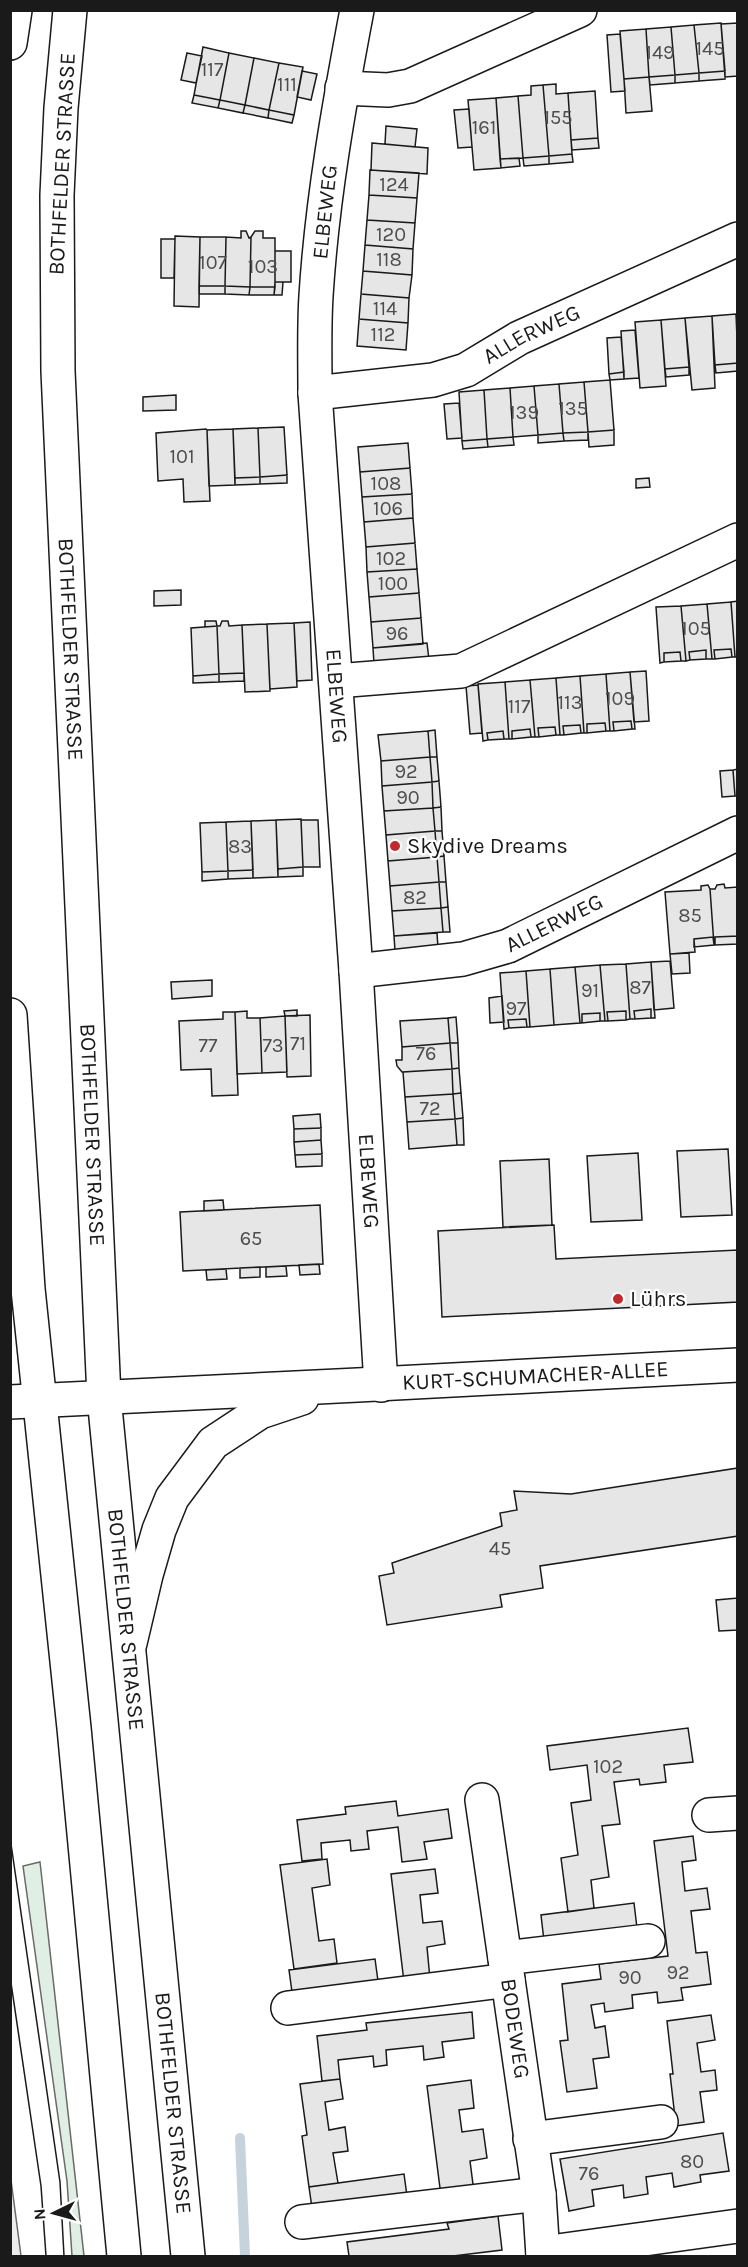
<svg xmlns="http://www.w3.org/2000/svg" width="748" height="2267" viewBox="0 0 748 2267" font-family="Karla,sans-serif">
<rect width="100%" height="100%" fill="#fff"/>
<path fill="#e0efe3" stroke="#6a6a6a" stroke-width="1.5" d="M40,1862l44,394h-12l-5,-75 -44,-315z"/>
<path fill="#ededed" stroke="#6a6a6a" stroke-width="1.5" d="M10,2180h1l10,76h-10z"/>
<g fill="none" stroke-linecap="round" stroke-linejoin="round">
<path stroke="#c6d2dc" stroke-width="10" d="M240,2138l5,118"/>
</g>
<path fill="#e6e6e6" stroke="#1a1a1a" stroke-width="1.5" d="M721,23l4,48 -26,2 -5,-48z
M738,23v53l-13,1 -4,-53z
M694,25l5,48 -24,2 -4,-48z
M671,27l4,48 -26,2 -3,-48z
M646,29l3,48 -25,2 -4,-48z
M620,34l5,57 -14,1 -4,-57z
M203,47l26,6 -9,47 -26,-5z
M187,53l15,3 -6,27 -15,-3z
M229,53l25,5 -9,47 -25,-5z
M254,58l25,5 -10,47 -24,-5z
M279,63l24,4 -9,48 -25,-5z
M302,71l15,3 -6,26 -14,-3z
M725,71v8l-26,2v-8z
M699,73v8l-24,2v-8z
M675,75v8l-25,2 -1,-8z
M649,77l3,34 -26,2 -2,-34z
M556,84v10l12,-1 4,61 -23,2 -6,-71z
M543,85l6,71 -26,2 -5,-62 13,-1v-9z
M595,91l3,47 -27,2 -3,-47z
M194,95l26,5 -2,8 -26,-5z
M518,96l5,62 -23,1 -4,-61z
M496,98l5,70 -27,2 -6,-70z
M220,100l25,5 -2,8 -25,-5z
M245,105l24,5 -1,8 -25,-5z
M469,109l3,38 -14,1 -4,-38z
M269,110l25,5 -2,8 -24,-5z
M386,126l31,3 -2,18 -30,-3z
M598,138l1,10 -27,2 -1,-10z
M372,143l56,5 -1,26 -56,-4z
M572,154l1,8 -24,2v-8z
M549,156v8l-25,2 -1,-8z
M519,158l1,8 -19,2 -1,-9z
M370,170l49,3 -2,25 -48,-3z
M369,195l48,3 -2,25 -48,-3z
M367,220l48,3 -2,26 -48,-4z
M241,231h5l3,7 2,-1 -1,50 -25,-1 1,-49 15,1z
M255,231h8v7h12v49h-25l1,-50z
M175,236l25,1 -1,70 -25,-1z
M200,237h26l-1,49h-26z
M161,239h14l-1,39h-13z
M365,245l48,4 -1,26 -49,-4z
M275,251h16v31h-16z
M363,271l49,4 -3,23 -48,-4z
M275,282h8l-1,13h-8z
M199,286h26v8h-26z
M225,286l25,1 -1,8 -24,-1z
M250,287h25l-1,8h-25z
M361,294l48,4 -1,25 -49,-4z
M736,314l2,49 -23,2 -3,-49z
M712,316l3,72 -23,2 -7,-72z
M685,318l4,49 -24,2 -4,-49z
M359,319l49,4 -2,27 -49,-4z
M661,320l5,66 -26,2 -5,-66z
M635,330l4,48 -15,1 -3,-48z
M621,337l3,35 -15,2 -2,-36z
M738,363v8l-22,2 -1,-8z
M689,367v8l-23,2 -1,-8z
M624,372v7l-14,1 -1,-6z
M610,380l4,50 -26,2 -4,-50z
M584,382l4,50 -25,1 -4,-49z
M559,384l4,49 -25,2 -4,-49z
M534,386l4,49 -25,2 -3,-49z
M510,388l3,49 -26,2 -3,-49z
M484,390l3,49 -25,2 -3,-49z
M176,395v15l-33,1v-14z
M459,403l3,35 -15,1 -3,-35z
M284,427l3,48 -27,2 -2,-49z
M258,428l2,49 -25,1 -2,-49z
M206,429l1,1 3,71 -26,1 -1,-23 -25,2 -2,-48z
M233,429l2,56 -26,1 -2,-56z
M614,430v15l-25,2 -1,-15z
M588,432v8l-24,1 -1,-8z
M563,433l1,8 -26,2v-8z
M513,437l1,8 -26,2 -1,-8z
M487,439l1,8 -25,2 -1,-8z
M408,443l2,25 -50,4 -2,-25z
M410,468l2,26 -50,3 -2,-25z
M287,475v8l-27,1v-7z
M260,477v7l-25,1v-7z
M649,478l1,9 -14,1v-9z
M412,494l1,24 -49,4 -2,-25z
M413,518l2,25 -49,4 -2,-25z
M415,543l2,26 -50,3 -1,-25z
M417,569l2,24 -50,4 -2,-25z
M181,590v15l-27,1v-15z
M419,593l2,25 -50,4 -2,-25z
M738,601v56h-3l-4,-55z
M731,602l4,55h-3l-1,-8 -17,1 1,9h-3l-5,-55z
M707,604l5,55h-6v-9l-17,2 1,8 -4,1 -5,-55z
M681,606l5,55h-5l-1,-9 -16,1v9l-4,1 -4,-56z
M421,618l2,26 -50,4 -2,-26z
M205,621h11l1,5 -12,1z
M222,621h6l1,5 13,-1 2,48 -25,1 -2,-48h3z
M310,622l2,58 -15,1 -3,-58z
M294,623l3,64 -27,2 -3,-65z
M267,624l3,67 -25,1 -3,-67z
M217,626l2,48 -26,2 -2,-48z
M427,643l2,17 -55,4 -1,-16z
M731,649l1,8 -17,2 -1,-9z
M706,650v9l-16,1 -1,-8z
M680,652l1,9 -17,1v-9z
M646,671l3,50 -15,1 -4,-50z
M630,672l5,57h-3l-1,-8 -18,1 1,9h-4l-4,-57z
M244,673v8l-25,1v-8z
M219,674v8l-26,1v-7z
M606,674l4,57h-4l-1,-8 -18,1v9h-3l-4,-57z
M580,676l4,57h-3l-1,-8 -17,1 1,9h-4l-4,-57z
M556,678l4,57h-4l-1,-8 -17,1 1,9h-4l-5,-57z
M530,680l5,57h-4l-1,-8 -18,2v8h-3l-4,-57z
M505,682l4,57h-5l-1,-8 -16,2 1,7 -5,1 -5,-57z
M478,685l4,48 -12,1 -4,-48z
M631,721l1,8 -18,2 -1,-9z
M605,723l1,8 -19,2v-9z
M580,725l1,8 -17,2 -1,-9z
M555,727l1,8 -17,2 -1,-9z
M530,729l1,8 -19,2v-8z
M435,730l2,27h-7l-2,-26z
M428,731l2,26 -49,4 -3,-26z
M503,731l1,8 -16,1 -1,-7z
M430,757h7l2,24 -7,1z
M430,757l2,25 -50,4 -1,-25z
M738,769v27h-3l-2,-26z
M733,770l2,26 -13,1 -2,-26z
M439,781l2,26 -8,1 -1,-26z
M432,782l1,26 -49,3 -2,-25z
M441,807l1,24h-7l-2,-23z
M433,808l2,23 -49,4 -2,-24z
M301,819l2,48 -25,2 -2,-49z
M276,820l2,57 -25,1 -2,-57z
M301,820h17l2,47h-17z
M251,821l2,49 -25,1 -2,-49z
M226,822l2,49 -26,1 -2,-49z
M435,831h7l2,25 -7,1z
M435,831l2,26 -49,4 -2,-26z
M444,856l2,26h-7l-2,-25z
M437,857l2,25 -49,4 -2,-25z
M303,867v9l-25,1v-8z
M253,870v8l-25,1v-8z
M228,871v8l-26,2v-9z
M439,882h7l2,25 -7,1z
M439,882l2,26 -49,3 -2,-25z
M724,884l1,4 13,-1v49l-23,1v8h-1l-4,-56h5l2,-4z
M708,885l2,4 4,56 -1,-8 -19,2 1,13 -25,2 -5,-62 36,-2v-4z
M448,907l2,25h-7l-2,-24z
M441,908l2,24 -49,4 -2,-25z
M437,933l1,15 -43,3 -1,-15z
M738,936v8l-23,1v-8z
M713,937l1,8 -20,2v-8z
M689,953l1,20 -18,1 -2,-20z
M670,961l4,47 -20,2 -3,-48z
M651,962l4,56h-4v-9l-17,2 1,8h-5l-4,-55z
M626,964l4,55 -4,1v-9l-19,1 1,9h-3l-5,-56z
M600,965l5,56h-5v-8l-18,1v9h-2l-5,-56z
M575,967l5,56 -26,2 -4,-56z
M550,969l4,56 -24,2 -4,-56z
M526,971l4,56h-3l-1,-8 -18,1 1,8 -5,1 -4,-56z
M212,980v16l-40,3 -1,-17z
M502,996l2,26 -14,1 -1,-25z
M651,1009v9l-16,1 -1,-8z
M297,1010v6h-12l-1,-5z
M247,1011v7h13l2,55 -25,1 -2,-62z
M626,1011v9l-18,1 -1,-9z
M223,1012h12l3,83 -26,1 -1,-27 -30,1 -2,-49 44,-2z
M600,1013v8l-18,2v-9z
M310,1015l1,61 -24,1 -2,-61z
M285,1016l2,56 -25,1 -2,-55z
M456,1017l2,26h-8l-2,-25z
M448,1018l2,25 -48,4 -2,-26z
M526,1019l1,8 -18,1 -1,-8z
M450,1043h8l1,25 -7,1z
M450,1043l2,26 -50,3 -5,-6 -1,-6h6v-13z
M459,1068l2,25 -8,1 -1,-25z
M452,1069l1,25 -48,3 -2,-25z
M461,1093l2,25 -8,1 -2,-25z
M453,1094l2,25 -48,3 -2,-25z
M320,1114l1,14 -27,1 -1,-13z
M463,1118l1,27h-7l-2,-26z
M455,1119l2,26 -48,4 -2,-27z
M321,1128v12l-27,2v-13z
M321,1140l1,14 -27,1 -1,-13z
M728,1149l4,66 -51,2 -4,-66z
M638,1153l4,67 -51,2 -4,-66z
M322,1154v12l-26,1 -1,-12z
M549,1159l3,66 -49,2 -3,-66z
M223,1200l1,10 -20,1v-10z
M320,1205l3,59 -140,7 -3,-59z
M554,1225l2,34 182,-9v52l-296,15 -4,-86z
M319,1264l1,10 -20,1 -1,-10z
M286,1266l1,10 -21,1v-10z
M260,1267v10l-20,1v-10z
M226,1269l1,10 -20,1 -1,-10z
M738,1468v68l-198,30 3,22 -43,7 2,12 -115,18 -8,-49 15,-3 -2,-10 110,-37 -2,-13 17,-3 -3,-19 57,3z
M738,1598v32l-19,1 -3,-31z
M688,1728l5,34 -29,3 2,17 -26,3 -1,-6 -25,3 6,42 -18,2 7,51 -18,3 3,28 -26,4 -7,-54 17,-3 -7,-52 20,-3 -4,-35 -37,5 -3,-24z
M396,1801l2,15 50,-7 4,29 -28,4 3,17 -25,3 -4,-35 -31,4 2,18 -18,2 -1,-11 -29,3 1,16 -20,2 -5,-41 49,-6 -1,-7z
M693,1836l3,24 -14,2 3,29 22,-3 3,21 -19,2 5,42 11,-1 4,32 -30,4 2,12 -25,3 -1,-11 -25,3 1,13 -28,4 -1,-9 -13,2 4,23 10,-2 4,31 -16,2 4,29 -30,4 -7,-51 8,-1 -6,-56 39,-5 -2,-15 69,-8 -14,-115z
M327,1859l3,26 -18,3 7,53 15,-2 3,24 -43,6 -14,-104z
M435,1869l3,24 -18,2 3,28 19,-2 3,23 -18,3 3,32 -26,3 -13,-108z
M634,1903l3,25 -93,13 -3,-26z
M375,1959l3,22 -86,11 -3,-22z
M472,2012l2,26 -32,4 2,15 -20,3 -1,-14 -37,4 1,15 -13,2 -1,-11 -35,4 2,19 -18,2 -5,-45 50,-6 -1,-7z
M711,2015l4,25 -18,3 4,29 14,-2 2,20 -17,2 4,30 -28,4 -6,-52h3l-6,-53z
M340,2079l3,20 -18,3 4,28 16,-3 3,24 -15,2 5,30 -29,4 -7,-51 5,-1 -7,-51z
M471,2080l3,28 -15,2 3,22 21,-3 4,29 -17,3 4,31 -33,4 -14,-110z
M723,2133l6,38 -29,4 1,7 -27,5 -2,-14 -26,4 2,17 -24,4 -1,-13 -31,5 2,16 -25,5 -9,-52z
M404,2174l3,22 -95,12 -3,-21z
M498,2216l4,34 -49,6h-104l-2,-14 102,-13 -2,-6z"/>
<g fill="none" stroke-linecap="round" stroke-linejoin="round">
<g stroke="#1a1a1a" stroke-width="36">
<g id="minor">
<path id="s1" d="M357,10c-18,95 -35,190 -41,286 -2,32 -1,65 -1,97l41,578 25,414"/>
<path d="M342,88l46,2 22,-4 170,-76"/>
<path id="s2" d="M315,393l118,-13 33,-10 53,-32 219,-99"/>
<path d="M336,681l125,-10 277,-131"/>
<path id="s3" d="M356,971l107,-12 45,-13 230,-113"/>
<path id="s4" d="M10,1402c243,-12 485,-23 728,-37"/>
<path d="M130,1643l16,-68 13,-45 13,-32 41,-55 47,-31 42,-14"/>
<path id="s5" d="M482,1800l57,394 4,62"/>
<path d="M709,1815l29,-2"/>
<path d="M505,1958l143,-17"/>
<path d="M288,2008l220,-28"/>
<path d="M530,2139l131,-17"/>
<path d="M302,2222l237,-28"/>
<path d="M543,2253l195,-27"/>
</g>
</g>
<g stroke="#1a1a1a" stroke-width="36">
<g id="major">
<path id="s6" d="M70,10l-9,98 -4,87 1,176 46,1026 84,859"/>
<path d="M10,43l5,-33"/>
<path d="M10,1015l18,274 46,439 50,528"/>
</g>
</g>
<use href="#minor" stroke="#fff" stroke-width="33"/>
<use href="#major" stroke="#fff" stroke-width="33"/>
<path stroke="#1a1a1a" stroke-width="1.5" d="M10,1837l50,345 4,74
M10,1976l31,210 5,70"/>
</g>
<g fill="#c62828" stroke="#fff" stroke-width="2">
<circle cx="395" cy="846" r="6"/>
<circle cx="618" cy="1299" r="6"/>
</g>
<g text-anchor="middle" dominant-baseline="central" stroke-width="4.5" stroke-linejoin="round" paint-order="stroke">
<g font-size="20" fill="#4d4d4d">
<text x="710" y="48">145</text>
<text x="660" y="52">149</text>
<text x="212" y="69">117</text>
<text x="287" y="84">111</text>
<text x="558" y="117">155</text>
<text x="484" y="127">161</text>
<text x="394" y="184">124</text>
<text x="391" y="234">120</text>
<text x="389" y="259">118</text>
<text x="213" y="262">107</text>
<text x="263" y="266">103</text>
<text x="385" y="308">114</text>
<text x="383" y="334">112</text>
<text x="573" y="408">135</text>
<text x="524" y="412">139</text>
<text x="182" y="456">101</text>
<text x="386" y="483">108</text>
<text x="388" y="508">106</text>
<text x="391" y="558">102</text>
<text x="393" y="583">100</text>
<text x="696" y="628">105</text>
<text x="397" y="633">96</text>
<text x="620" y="698">109</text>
<text x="570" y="702">113</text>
<text x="519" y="706">117</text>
<text x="406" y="771">92</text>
<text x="408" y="797">90</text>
<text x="240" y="846">83</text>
<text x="415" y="897">82</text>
<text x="690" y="915">85</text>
<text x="640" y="987">87</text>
<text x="590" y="990">91</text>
<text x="516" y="1008">97</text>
<text x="298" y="1043">71</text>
<text x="208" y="1045">77</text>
<text x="273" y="1045">73</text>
<text x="426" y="1053">76</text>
<text x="430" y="1108">72</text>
<text x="251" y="1238">65</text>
<text x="500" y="1548">45</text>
<text x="608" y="1766">102</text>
<text x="678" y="1972">92</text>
<text x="630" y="1977">90</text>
<text x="692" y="2161">80</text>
<text x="589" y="2173">76</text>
</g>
<g font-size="22" fill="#1a1a1a" stroke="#fff">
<text transform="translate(62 164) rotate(-87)">BOTHFELDER STRASSE</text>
<text transform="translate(325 212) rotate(-84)">ELBEWEG</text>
<text stroke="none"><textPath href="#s2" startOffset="228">ALLERWEG</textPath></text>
<text stroke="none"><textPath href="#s6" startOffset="640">BOTHFELDER STRASSE</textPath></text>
<text stroke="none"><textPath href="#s1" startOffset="690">ELBEWEG</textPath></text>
<text stroke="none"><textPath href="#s3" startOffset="206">ALLERWEG</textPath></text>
<text stroke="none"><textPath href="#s6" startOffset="1126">BOTHFELDER STRASSE</textPath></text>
<text stroke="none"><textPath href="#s1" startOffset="1176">ELBEWEG</textPath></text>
<text stroke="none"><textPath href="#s4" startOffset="526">KURT-SCHUMACHER-ALLEE</textPath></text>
<text stroke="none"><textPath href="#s6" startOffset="1612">BOTHFELDER STRASSE</textPath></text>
<text stroke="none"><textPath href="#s5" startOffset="231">BODEWEG</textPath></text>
<text stroke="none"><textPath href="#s6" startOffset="2098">BOTHFELDER STRASSE</textPath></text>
</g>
<g font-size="22" fill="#1a1a1a" stroke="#fff" text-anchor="start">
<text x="407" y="846">Skydive Dreams</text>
<text x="630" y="1299">Lührs</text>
</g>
</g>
<rect width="748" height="2267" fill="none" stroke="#1a1a1a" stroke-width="24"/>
<g transform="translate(54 2213) rotate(265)" stroke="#ffffff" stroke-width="4.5" paint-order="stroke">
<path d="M0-4.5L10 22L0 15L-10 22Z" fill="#1a1a1a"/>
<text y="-9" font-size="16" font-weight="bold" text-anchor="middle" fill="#1a1a1a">N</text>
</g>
</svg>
